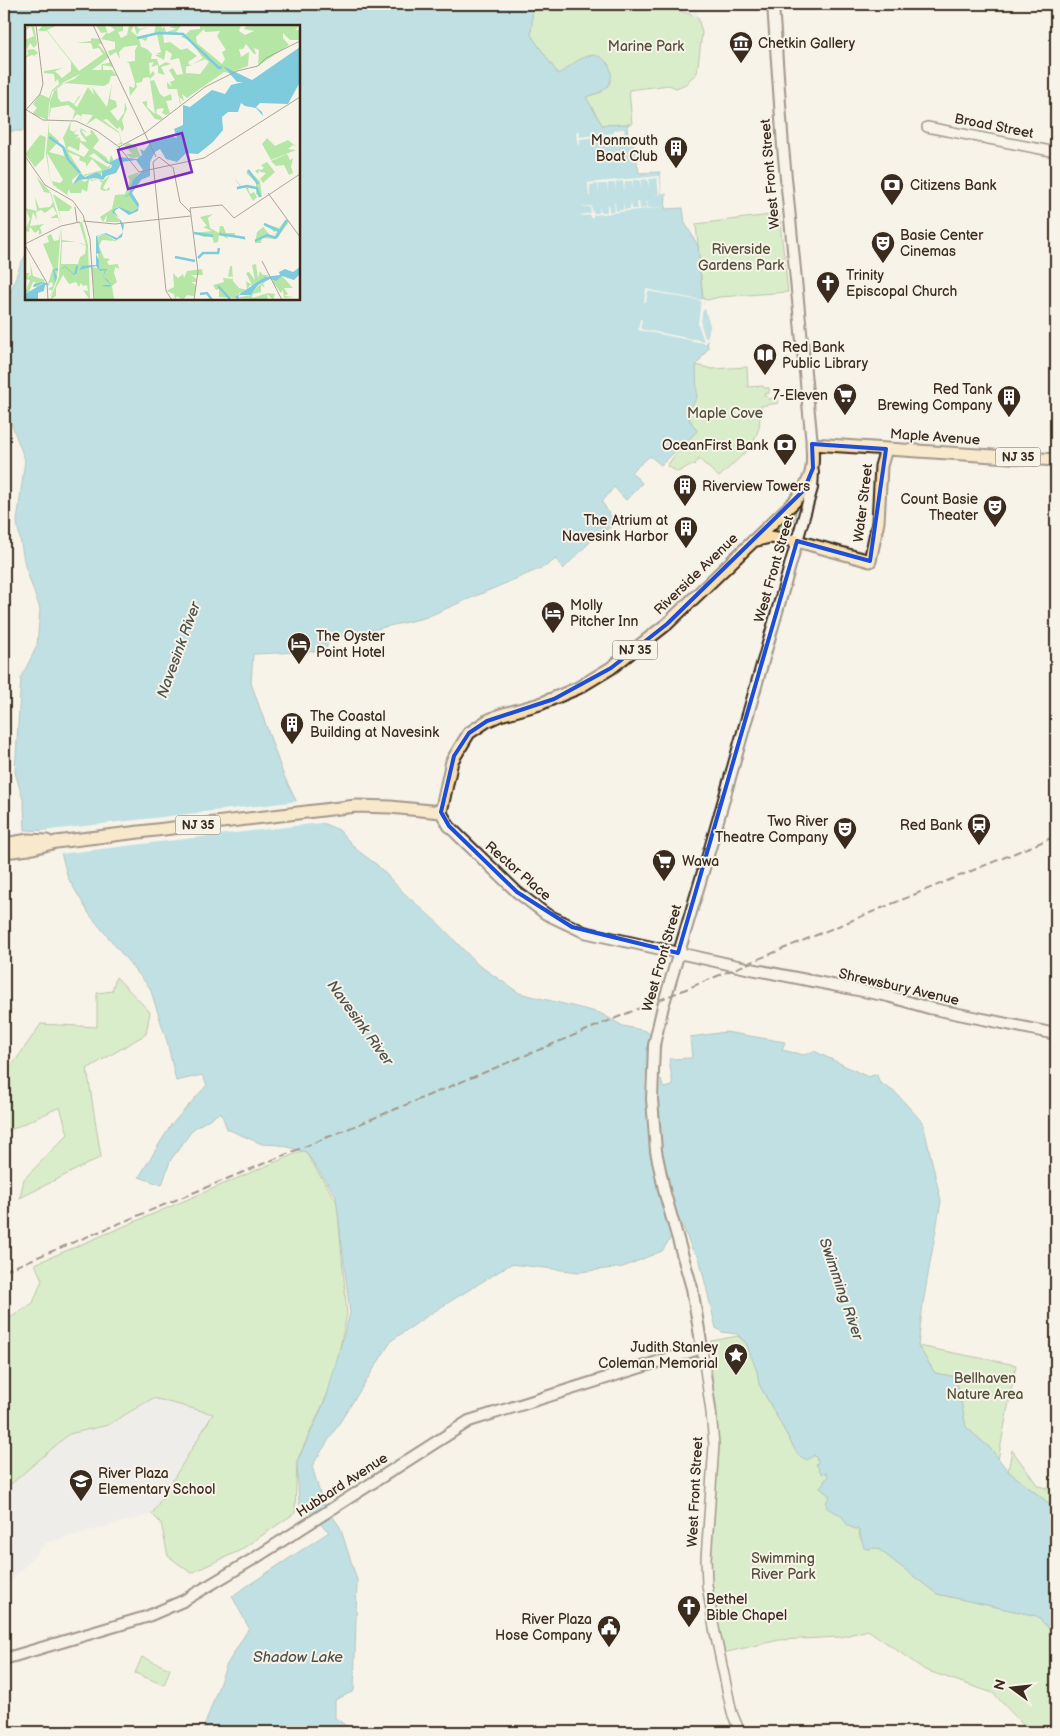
<svg xmlns="http://www.w3.org/2000/svg" width="1060" height="1736" viewBox="0 0 1060 1736" font-family="'Balsamiq Sans',sans-serif">
<rect width="100%" height="100%" fill="#f7f3e8"/>
<filter id="ink" filterUnits="userSpaceOnUse"><feTurbulence type="fractalNoise" baseFrequency=".02" numOctaves="2"/><feDisplacementMap in="SourceGraphic" scale="10" xChannelSelector="R" yChannelSelector="G"/><feConvolveMatrix kernelMatrix="1 2 1 2 8 2 1 2 1" color-interpolation-filters="sRGB"/></filter>
<g filter="url(#ink)">
<path fill="#e4e7ed" d="M665,4h33v14l-32,-14z
M153,1398l60,15 -61,101 -106,29 -41,45 -1,-6v-92l65,-56 39,-9z"/>
<path fill="#b5e6a6" stroke="#788862" d="M533,4h131l34,14 4,15 -5,40 -9,8v2l-12,5 -7,-3 -40,5 3,34 -30,1 -16,-28 16,-5 7,-27 -7,-7 -10,-3 -34,20 -27,-40z
M779,214l9,78 -69,5 -11,3 -5,-1 -7,-75z
M696,365l16,4 35,-2 1,20 15,-1 1,2h5v5l-5,1v2h3l1,3 10,-1v5l-17,3 -2,22 -7,18 -33,31 -20,-18 -5,6h-4l-12,7 -11,-6 11,-15 19,-20c-13,-18 -7,-17 -2,-37 2,-9 0,-20 1,-29z
M797,507l-7,27 -22,-4z
M116,977l34,35 -4,22 -59,35 14,88 -81,41 4,-19 44,-45 -8,-27 -56,26v-56l37,-53 56,3v-34l15,-2z
M304,1150l33,52 10,112 -15,70 -35,77 -2,52 -56,38 -48,22 -23,-17 -7,-33 -9,-9 61,-100 -60,-16 -45,27 -39,9 -65,56v-168l29,-19 9,-23 -7,-16z
M738,1336l10,9 9,26 2,13 39,71h16l5,7 -3,2 6,9 3,-2 3,5 -8,12 10,8 -4,7 17,14 5,9 11,4 1,8 9,11 8,-1 60,46 100,22 19,20v96h-26l-37,-39 -68,-23 -57,-40 -27,7 -62,3 -56,13 -12,-62 -1,-22 8,-135 -1,-24 -6,-43 4,-1 -4,-25z
M918,1346l98,19 -18,95 -6,-10 -26,-23 -10,-50 -21,-4z
M1012,1450l26,36 18,4v19l-48,-38z
M142,1657l28,12 -6,16 -29,-12z"/>
<path fill="#7ecbdd" stroke="#638b91" d="M4,4h529l-2,31 27,39c9,-5 20,-16 30,-18 18,-5 30,18 19,31 -5,6 -14,7 -21,10l16,28 27,-1 -2,2 1,15h5l6,32 21,-1 1,22h5l-1,15 18,-1 2,15 13,23 5,60 5,9 2,11 -3,14 1,8 -12,18 1,31 -8,14 1,4 -1,4 8,12 -36,34 -11,-9 -19,16 11,11 -16,17 -12,-13 -12,15 13,21 -7,6 -7,2 -38,38 -7,-10 -10,7 -122,52 -96,22 -2,11 -73,3 -2,29 32,91 20,41 36,15 18,20 20,15 29,30 34,30 37,39 42,29 81,20 23,13 23,5 15,13 -3,35h3l2,9 10,-2 -4,-27 23,-1 -2,-21 36,-5 59,10 -3,8 22,5 10,-4 54,26 9,-3 2,8 17,11 27,30 18,78 -18,102 -5,43 17,27 21,4 10,50 26,23 16,21 48,38v127l-19,-20 -100,-22 -60,-46 -10,1 -3,-1 -5,-18 -11,-4 -7,-11 -14,-7 -1,-5 4,-7 -10,-8 8,-12 -3,-4 -3,2 -6,-10 3,-2 -5,-7 -7,5 -9,-5 -39,-71 -2,-13 -11,-28 -9,-9 -15,-2 -6,-4 -17,-71 -7,-8 -11,-27 -19,29 -39,16 -44,5 -68,-8 -78,48 -41,28 -80,126 10,35 18,26 17,53 -3,111 -19,9v18l20,14h-149l-3,-2 23,-64 23,-38 -17,-32 97,-64 -30,-28 -2,-42 29,-63 24,-86 -14,-117 -30,-44 -26,-7 -18,-1 -35,-15 -6,-17 -28,17 -23,32 -8,24 -23,-8 32,-52 36,-40 -5,-10 -26,6 -9,-40 -17,-53 -60,-73 -22,-37 -8,-29 -9,-18 -26,-1 -1,-27 -9,-31 6,-94 16,-32 3,-37 -15,-43 -8,-44 8,-62 -21,-56v-94l17,-47 5,-8v44h273v-273h-273v105h-22z"/>
<path fill="#f7f3e8" fill-rule="evenodd" d="M624,129v3l3,1 -47,6v6h-2l-2,-13 3,-1 1,6 34,-4v-3z
M660,176l1,18h5l-12,1 5,-1 -2,-16 -8,1v7l-2,-7 -6,1v8l-1,-8h-7l-1,9v-8h-7l-1,9 -1,-9 -7,1v8l-1,-7h-7v10l-1,-9h-8v9l-1,-9 -8,1v11h-1l-1,-13z
M631,201l1,8h6l-1,-8h2l1,8 6,-1v-6h1l1,6 17,-1 -72,8v3h-2v-3l-10,1v-1l10,-2 -1,-6h-10l11,-1 2,7h6v-8l1,7h7v-8h1l1,8 6,-1 -1,-8h1l1,8 7,-1v-8l1,8 6,-1z
M646,289l54,11 3,-1v6l2,-1 7,17v11l-3,9 -2,-1 -1,3h-2l-66,-13 2,-11 2,1 -2,9 64,12 -6,-17 3,-23 -53,-10 -2,11h-2zM705,309l5,17 -3,12h-2l-4,-13 1,-12 1,-3z
M299,801l6,12 23,9 -269,32 -9,-21h-8v-2z
M649,1033l12,11 -2,58 3,43 7,37 15,55 -4,-10 -9,14 -15,-56 -9,-56 -2,-46z"/>
<g fill="none" stroke-linecap="round" stroke-linejoin="round">
<g stroke="#3b2a1e" stroke-width="12">
<path id="tertiary" d="M927,127l129,25
M702,1348l9,64 3,33 -8,114 1,26 7,43 18,85 8,19"/>
</g>
<g stroke="#3b2a1e" stroke-width="14">
<path id="secondary" d="M773,4l10,143 29,297
M441,812l8,14 11,11 57,55 29,22 38,18 167,37 137,27 41,12 127,26
M4,1659l142,-42 37,-16 72,-43 214,-137 233,-73 -10,-60 -27,-94 -9,-43 -4,-52 2,-54 9,-39 48,-161 101,-357 1,-16"/>
</g>
<g stroke="#3b2a1e" stroke-width="15">
<path id="primary" d="M753,541l17,-4 27,4 73,20 8,-39 3,-56 5,-17
M441,812l11,-51 17,-28 18,-12 13,-6 40,-11 38,-16 33,-20 56,-44 128,-123c17,-22 19,-30 17,-57l244,16"/>
</g>
<g stroke="#3b2a1e" stroke-width="15">
<path id="trunk" d="M4,844l25,-4 18,1
M4,852l25,-3 27,-7 300,-36 34,1 51,5"/>
</g>
<use href="#tertiary" stroke="#f7f3e8" stroke-width="9"/>
<use href="#secondary" stroke="#f7f3e8" stroke-width="10"/>
<use href="#primary" stroke="#f9deab" stroke-width="11"/>
<use href="#trunk" stroke="#f9deab" stroke-width="11"/>
<path stroke="#3b2a1e" stroke-width="2" stroke-dasharray="8 4" stroke-linecap="butt" d="M4,1271l1052,-435"/>
</g>
</g>
<path d="M0 0H1060V1736H0ZM812,444l74,5 -16,112 -73,-20 -119,412 -106,-26 -55,-35 -68,-66 -8,-14 13,-56 15,-23 18,-12 67,-22 57,-31 56,-44 137,-134 9,-22z" fill="#f7f3e8" fill-opacity=".55" fill-rule="evenodd"/>
<path fill="none" stroke="#1d4ed8" stroke-width="4" stroke-linejoin="round" d="M812,444l74,5 -16,112 -73,-20 -119,412 -106,-26 -55,-35 -68,-66 -8,-14 13,-56 15,-23 18,-12 67,-22 57,-31 56,-44 137,-134 9,-22z"/>
<defs>
<g id="museum-pin" transform="scale(1.25)"><path d="M0 17L-7.5 6A9.5 9.5 0 1 1 7.5 6Z" fill="#3b2a1e" stroke="#f7f3e8"/><path d="M0-6L6-3V-2H-6V-3ZM-5-1h2V3h-2ZM-1-1h2V3h-2ZM3-1h2V3H3ZM-6 4H6V6H-6Z" fill="#fff"/></g>
<g id="building-pin" transform="scale(1.25)"><path d="M0 17L-7.5 6A9.5 9.5 0 1 1 7.5 6Z" fill="#3b2a1e" stroke="#f7f3e8"/><path d="M-4-6H4V6H1V3H-1V6H-4ZM-2.5-4.3h1.7v1.8h-1.7ZM.8-4.3h1.7v1.8H.8ZM-2.5-1h1.7V.8h-1.7ZM.8-1h1.7V.8H.8Z" fill="#fff"/></g>
<g id="bank-pin" transform="scale(1.25)"><path d="M0 17L-7.5 6A9.5 9.5 0 1 1 7.5 6Z" fill="#3b2a1e" stroke="#f7f3e8"/><path d="M-6-4H6V4H-6ZM0-2.3a2.3 2.3 0 1 0 0 4.6a2.3 2.3 0 1 0 0-4.6Z" fill="#fff"/></g>
<g id="theatre-pin" transform="scale(1.25)"><path d="M0 17L-7.5 6A9.5 9.5 0 1 1 7.5 6Z" fill="#3b2a1e" stroke="#f7f3e8"/><path d="M-5-5.5Q0-4 5-5.5V0Q5 5 0 6Q-5 5-5 0ZM-3.3-2.5H-1v1.5H-3.3ZM1-2.5H3.3v1.5H1ZM-2.8 1Q0 5.5 2.8 1Z" fill="#fff"/></g>
<g id="church-pin" transform="scale(1.25)"><path d="M0 17L-7.5 6A9.5 9.5 0 1 1 7.5 6Z" fill="#3b2a1e" stroke="#f7f3e8"/><path d="M-1.2-6h2.4v3.5h3.3v2.4h-3.3V6h-2.4V-.1h-3.3v-2.4h3.3Z" fill="#fff"/></g>
<g id="library-pin" transform="scale(1.25)"><path d="M0 17L-7.5 6A9.5 9.5 0 1 1 7.5 6Z" fill="#3b2a1e" stroke="#f7f3e8"/><path d="M-6-4Q-3-5.5-.7-3.5V5Q-3 3-6 4ZM6-4Q3-5.5 .7-3.5V5Q3 3 6 4Z" fill="#fff"/></g>
<g id="supermarket-pin" transform="scale(1.25)"><path d="M0 17L-7.5 6A9.5 9.5 0 1 1 7.5 6Z" fill="#3b2a1e" stroke="#f7f3e8"/><path d="M-6-5.5h2.5l.6 2H6L4.5 2H-2.5L-4.4-4H-6ZM-1.5 3.2a1.3 1.3 0 1 0 .1 0ZM3 3.2a1.3 1.3 0 1 0 .1 0Z" fill="#fff"/></g>
<g id="hotel-pin" transform="scale(1.25)"><path d="M0 17L-7.5 6A9.5 9.5 0 1 1 7.5 6Z" fill="#3b2a1e" stroke="#f7f3e8"/><path d="M-6-4.5h1.5V1H6V5H4.5V3h-9V5H-6ZM-4 0a1.8 1.8 0 1 1 3.6 0ZM.5 0V-2.5h3Q6-2.5 6 0Z" fill="#fff"/></g>
<g id="station-pin" transform="scale(1.25)"><path d="M0 17L-7.5 6A9.5 9.5 0 1 1 7.5 6Z" fill="#3b2a1e" stroke="#f7f3e8"/><path d="M-3-6H3Q5-6 5-4V2Q5 4 3 4L4.5 6H3L1.5 4h-3L-3 6H-4.5L-3 4Q-5 4-5 2V-4Q-5-6-3-6ZM-3.5-4v3h7v-3ZM-3.5 1v1.5H-2V1ZM2 1v1.5H3.5V1Z" fill="#fff"/></g>
<g id="sight-pin" transform="scale(1.25)"><path d="M0 17L-7.5 6A9.5 9.5 0 1 1 7.5 6Z" fill="#3b2a1e" stroke="#f7f3e8"/><path d="M0-6L1.8-2.2L6-1.7L2.9 1.2L3.7 5.4L0 3.3L-3.7 5.4L-2.9 1.2L-6-1.7L-1.8-2.2Z" fill="#fff"/></g>
<g id="school-pin" transform="scale(1.25)"><path d="M0 17L-7.5 6A9.5 9.5 0 1 1 7.5 6Z" fill="#3b2a1e" stroke="#f7f3e8"/><path d="M0-5L7-2L0 1L-7-2ZM-4 1L0 2.5L4 1V4Q0 6-4 4Z" fill="#fff"/></g>
<g id="civic-pin" transform="scale(1.25)"><path d="M0 17L-7.5 6A9.5 9.5 0 1 1 7.5 6Z" fill="#3b2a1e" stroke="#f7f3e8"/><path d="M-.6-6.5H3V-4.5H.6V-3L4-1V1h2V6H-6V1h2V-1L-.6-3ZM-1.2 2.5V6h2.4V2.5Z" fill="#fff"/></g>
</defs>
<g fill-rule="evenodd">
<use href="#museum-pin" x="741" y="43"/>
<use href="#building-pin" x="676" y="148"/>
<use href="#bank-pin" x="892" y="185"/>
<use href="#theatre-pin" x="883" y="243"/>
<use href="#church-pin" x="828" y="283"/>
<use href="#library-pin" x="765" y="355"/>
<use href="#supermarket-pin" x="845" y="395"/>
<use href="#building-pin" x="1009" y="397"/>
<use href="#bank-pin" x="785" y="445"/>
<use href="#building-pin" x="685" y="486"/>
<use href="#theatre-pin" x="995" y="507"/>
<use href="#building-pin" x="686" y="528"/>
<use href="#hotel-pin" x="553" y="613"/>
<use href="#hotel-pin" x="299" y="644"/>
<use href="#building-pin" x="292" y="724"/>
<use href="#station-pin" x="979" y="825"/>
<use href="#theatre-pin" x="845" y="829"/>
<use href="#supermarket-pin" x="664" y="861"/>
<use href="#sight-pin" x="736" y="1355"/>
<use href="#school-pin" x="81" y="1481"/>
<use href="#church-pin" x="689" y="1607"/>
<use href="#civic-pin" x="609" y="1627"/>
</g>
<g text-anchor="middle" dominant-baseline="central" stroke-width="4" stroke-linejoin="round" paint-order="stroke">
<g fill="#f7f3e8" stroke="#73665b" stroke-width="1">
<rect x="995.5" y="447.5" width="45" height="19" rx="4"/>
<rect x="612.5" y="640.5" width="45" height="19" rx="4"/>
<rect x="175.5" y="815.5" width="45" height="19" rx="4"/>
</g>
<g font-size="12" font-weight="bold" fill="#3b2a1e">
<text x="1018" y="457">NJ 35</text>
<text x="635" y="650">NJ 35</text>
<text x="198" y="825">NJ 35</text>
</g>
<g font-size="14" fill="#3b2a1e" stroke="#f7f3e8" text-anchor="start">
<text x="758" y="43">Chetkin Gallery</text>
<text x="658" y="140" text-anchor="end">Monmouth<tspan x="658" dy="16">Boat Club</tspan></text>
<text x="910" y="185">Citizens Bank</text>
<text x="900" y="235">Basie Center<tspan x="900" dy="16">Cinemas</tspan></text>
<text x="846" y="275">Trinity<tspan x="846" dy="16">Episcopal Church</tspan></text>
<text x="782" y="347">Red Bank<tspan x="782" dy="16">Public Library</tspan></text>
<text x="992" y="389" text-anchor="end">Red Tank<tspan x="992" dy="16">Brewing Company</tspan></text>
<text x="828" y="395" text-anchor="end">7-Eleven</text>
<text x="768" y="445" text-anchor="end">OceanFirst Bank</text>
<text x="702" y="486">Riverview Towers</text>
<text x="978" y="499" text-anchor="end">Count Basie<tspan x="978" dy="16">Theater</tspan></text>
<text x="668" y="520" text-anchor="end">The Atrium at<tspan x="668" dy="16">Navesink Harbor</tspan></text>
<text x="570" y="605">Molly<tspan x="570" dy="16">Pitcher Inn</tspan></text>
<text x="316" y="636">The Oyster<tspan x="316" dy="16">Point Hotel</tspan></text>
<text x="310" y="716">The Coastal<tspan x="310" dy="16">Building at Navesink</tspan></text>
<text x="828" y="821" text-anchor="end">Two River<tspan x="828" dy="16">Theatre Company</tspan></text>
<text x="962" y="825" text-anchor="end">Red Bank</text>
<text x="682" y="861">Wawa</text>
<text x="718" y="1347" text-anchor="end">Judith Stanley<tspan x="718" dy="16">Coleman Memorial</tspan></text>
<text x="98" y="1473">River Plaza<tspan x="98" dy="16">Elementary School</tspan></text>
<text x="706" y="1599">Bethel<tspan x="706" dy="16">Bible Chapel</tspan></text>
<text x="592" y="1619" text-anchor="end">River Plaza<tspan x="592" dy="16">Hose Company</tspan></text>
</g>
<g font-size="14" fill="#535039" stroke="#f7f3e8">
<text x="646" y="46">Marine Park</text>
<text x="741" y="249">Riverside<tspan x="741" dy="16">Gardens Park</tspan></text>
<text x="725" y="413">Maple Cove</text>
<text x="985" y="1378">Bellhaven<tspan x="985" dy="16">Nature Area</tspan></text>
<text x="783" y="1558">Swimming<tspan x="783" dy="16">River Park</tspan></text>
</g>
<g font-size="14" fill="#3b2a1e" stroke="#f7f3e8">
<text transform="translate(994 126) rotate(11)">Broad Street</text>
<text transform="translate(770 174) rotate(-95)">West Front Street</text>
<text transform="translate(935 437) rotate(4)">Maple Avenue</text>
<text transform="translate(863 503) rotate(-83)">Water Street</text>
<text transform="translate(774 569) rotate(-74)">West Front Street</text>
<text transform="translate(696 574) rotate(-44)">Riverside Avenue</text>
<text transform="translate(518 871) rotate(41)">Rector Place</text>
<text transform="translate(662 958) rotate(-74)">West Front Street</text>
<text transform="translate(899 987) rotate(13)">Shrewsbury Avenue</text>
<text transform="translate(342 1485) rotate(-33)">Hubbard Avenue</text>
<text transform="translate(695 1492) rotate(-87)">West Front Street</text>
</g>
<g font-size="15" font-style="italic" fill="#4c524e" stroke="#f7f3e8">
<text transform="translate(179 650) rotate(-70)">Navesink River</text>
<text transform="translate(360 1023) rotate(54)">Navesink River</text>
<text transform="translate(841 1289) rotate(71)">Swimming River</text>
<text x="298" y="1657">Shadow Lake</text>
</g>
</g>
<g transform="translate(25 25)">
<rect width="275" height="275" fill="#f7f3e8"/>
<path d="M3,0h6l3,19 -3,4 -4,-5 -3,7 7,-1 4,4 -4,3 5,1 -7,-2 -7,3 3,-4 -3,-14 9,-4 -3,-10 -6,5zM18,0h15l-11,5 32,41 24,-17 -4,-6 -6,1 -2,-6h-15l15,-2v-3l9,1 2,5h-4l11,13 -17,13h9l1,-6 7,-1 1,-3 3,7 -10,-2v5h9l5,6h-6l-2,7 -5,3 -40,-3 -7,6 1,9 3,4 8,-1 5,3 4,-7 3,-2 -7,10 3,2 11,-20 6,8 -2,-8 15,20 5,-24 -2,16 6,2 1,6 -7,4 8,10 6,-8 1,-11 2,7 -5,11 2,8 -2,4 -2,-5 -3,2 -10,-10 -4,1 16,12 3,11h4l-9,2 4,-3 -2,-9 -23,-15 -10,7 7,-10 -11,-1 -2,9 1,-7 -4,-2 -5,6 3,-9 -7,-6 -17,3 -2,12 1,-19 4,-10 7,-7 6,-2 7,-3 6,-5 -18,9 -10,9 -3,12 -1,16 -16,-6 5,-6 -4,-4 7,-10 9,4 3,-8 7,-6 -1,-5 -3,3 -1,-8 -10,-1v-2l19,-3 -8,3 7,7 9,-7v-9l-24,-31h-9zM71,0h9l3,9 7,-4 -6,-5h14v6l-5,1 3,6 6,-3 2,-10h7l3,4 10,-2 -9,3 -3,5 -3,-10 -3,6 7,6 16,-4 2,-8h5l1,4 2,-3 2,6 10,-3 -7,-2 13,-2 -6,7 9,3 5,-5 10,-1v-4h41l-2,6 6,4 9,-4 -10,-2 3,-4h53l-5,5h5v10h-10l-7,-7v5l6,7 -31,21 1,-16 -5,-2 2,6h-2l-8,-10 -3,5h-4l2,8 8,-5 -1,14 -16,6 -5,-4 2,5 -5,-1 -37,26 -5,-4 2,7 -5,-4 2,6 -1,1 -3,-15h-9l-1,-3v-4l5,5 -2,-5 5,-2 -6,-10 4,-2 4,7 6,-1 -4,-16 -9,2 2,-6 -6,-4 -2,10 -9,-5h6l-5,-1 5,-2 -4,-17h-8l-3,6 -7,-3 2,9 6,2 5,5 -1,5h6l2,7 7,-4 5,2 -10,3 4,8 -7,-2v-8l-7,2 3,-5 -5,1 1,12 3,-4 2,3 -5,5 -1,-2 -6,1 -1,4 -6,1 1,4 -7,9 -1,-10 5,2 1,-5 -6,-20 -3,-1 9,-1v-11l3,-5 -14,2 -5,5 1,7 -4,-7 -6,4 -2,-5 7,-2v-7l-14,-3 6,-7 -6,1zM179,4l1,3 15,-1 -3,5 9,14 -4,2 3,7 -3,5 -25,-21 -1,-6zM138,8l20,2 -2,2 8,3 14,18 -13,8 -2,-4 9,-6 -10,-8 -6,2 -11,-8 -6,1zM180,34l4,3 -9,12 -14,-1v-6zM129,55l6,14 4,3 7,-3 1,6 -6,1 4,12 -4,2 -4,-2 2,-5 -7,1 -1,4 7,5 -2,2 -6,-1 -13,-17 5,-1v6l8,7 -5,-33zM24,96v11l10,9 -10,11 15,4 -1,-9 -5,-3 8,4 -3,-10 8,-17 -1,9 4,2 3,-4 -3,6 5,1 -4,4 4,-2 2,4 6,1 -6,-8 -1,-3 1,-3 7,5 -7,-3 5,7 5,-3 -1,-4 3,1 6,9 -6,8 13,9 3,5 2,-7 3,6 6,-4 -3,4 -8,2 -8,-6 3,3 4,5 -14,-12 -5,3 19,11 3,-3 -1,4 -8,3 -1,5 -4,-4 -12,4 -5,-3 -8,7 1,6 6,-7 6,3 3,-3 6,1 2,-2 7,3 7,-6 -7,13 3,2 3,-3 1,3 -6,1 -4,-2 2,-6 -4,-4 -6,2 -3,-1 -2,12 -5,-3 -1,4h-11l-1,-4 -2,5 3,3 -17,-12 -1,-4 8,2 3,-3 -16,-27 4,32 -5,-31zM55,117l9,8 -5,7 -17,-8 2,-3 10,5zM43,127l12,5 -1,3 7,3v4l6,-8 10,11 -19,5zM15,110l6,2 -2,21 -9,9 -10,-13zM242,113l8,8 13,-6 10,8 -5,-3 -5,4 8,1 -25,10 -9,-16zM103,118l8,3 5,11 -10,1 -5,-4h6l-8,-9zM262,129l3,6 3,-2 -2,9 4,11 -2,-5 -4,2 -5,-10 -8,1 -5,-5zM242,137l8,10 -12,11 -3,-4 6,-6 -6,-1 -1,-2 -1,4 -3,-3 3,-2 3,1 3,-2 -3,-3zM223,145l12,11 2,16 -6,-3v-5l-8,-1 2,6 4,-2 3,5 -4,4 -8,-14 -9,3 4,-4 -7,-9 8,9 15,1v-5l-10,-9zM114,147l-10,23 9,13 -6,4 -15,-5 -3,7 7,8h-15l1,-7 -4,7 -3,-5 12,-8 3,-14 10,-1 5,-13 -2,-5zM11,151l15,17 10,33 -3,-8h-8l7,-4 -4,-7 -8,6 -4,-3 -5,2 1,8 -4,-8 -3,14 14,-2 -4,3 2,6 -3,2v-5l-4,3 -5,-6 -1,5 -4,-1 5,-12 -5,-11 12,3 -2,-14 4,11 11,-1 3,-5 -3,-9 -6,-1zM28,169l19,13 -3,4h-10l4,14zM188,189l-5,4 2,10 9,5 1,-7h3l3,7h9v3l9,1 2,3 -20,-6 2,5 -9,-5 -1,8 -4,1 -2,-7 -8,-2 4,3h-4l-10,-4 18,-2 -9,-4 4,-1 -7,-9zM260,195l4,2 -13,17 -14,-1 -1,5h-6l2,-11 6,-5 7,8 4,1 4,-6 -4,2 -8,-8 13,4zM54,197h3l6,23 2,55 -7,-10 5,1 -1,-6 -4,1 -2,-3 -2,4 -3,-5 -7,2 -6,-9 -7,13v8l-6,4 9,-24 3,-49v13l14,2h-14l-1,22h17l2,-7 5,-3 1,-8 -8,-4 8,3zM36,202l-4,52 -8,20 4,-8 -5,-2 5,-3 -1,-4 -4,2 5,-16 -10,-24 6,-2 -2,-6 4,-2 3,7 5,-1zM80,209l9,6 6,-1 -5,2 -13,-1 -3,6 5,12 6,1 -3,3 2,3 9,-1 1,5 -4,-2 -1,6 3,9 -5,4 2,13 -19,1 -4,-33 8,1 -2,-31zM5,237l3,14 12,4 -7,7h-5l3,-5h-3l-4,10 -4,1 5,-13 -5,-1 1,-6h4l-3,4 4,-2zM231,239l2,14 2,-7 3,4h6l-16,11 -3,-1 -4,6 -7,2 -4,5 16,-3 7,-9 8,-5 -3,3 2,4 -4,-3v7l-8,2 -1,4 16,-5 7,1 -2,6 -6,-6 1,6 -49,-3v-8l-3,1 -3,-5 11,-3 -1,-4 10,1v-3l-5,1 2,-11h2l1,15 6,7 8,2 -1,-9 6,4 -6,-12 3,-1 6,8 -3,-15zM177,244l1,6h-12l6,4 -1,3h-5l5,3 -2,11 -7,-1 -4,5 -6,-4 -2,4 -1,-6 -8,-3 8,-4 -1,-14 5,5 5,-4 1,4 3,-7zM257,251l11,12h-9l4,6 -4,2 10,1 -10,1 -1,-8 -2,3 -9,-12z" fill="#b5e6a6" fill-rule="evenodd"/>
<path d="M275,22v35l-12,22 -28,-1 -5,5 1,-1 6,5 1,4 -7,-8 -11,-2 -4,-3 -3,9h-10l-6,5 1,13 -10,12 -15,12 -12,-1 -9,9 -11,-3 -6,-10 -5,3 -5,10v14l-9,4 -9,13 7,11 -1,7 -9,4 -10,-7 -5,3 10,14 -2,12 -6,3 -11,-6 -8,2 3,17 -4,1 3,6v9h8l-4,8 5,3v1l3,3v2l-3,1 -5,-1v4v-5h8l-8,-8 2,-7 -5,1 -4,-5 -17,4 3,-4h-4l-1,7 -3,2 -9,-8 -5,2 5,-3 9,8 2,-8 20,-1v-29l10,-3 11,5 6,-6 -4,-14 -7,-6 2,-3 5,-2 13,5 6,-4 -9,-13 -3,2h-2l5,-3 4,-14 10,-10 -7,-10 -14,2 -6,11 -10,3 -3,4 -7,-2 -17,2 -7,6 8,-13 5,4 12,-5 5,4v-5l9,-3 1,-3 -5,-2 -8,-8 10,8 11,-6 17,2 5,-4 -2,-6 4,2 7,-9 19,-6 7,2 -3,-9 9,-4v-20l7,2 22,-17 13,4 6,-9 12,-3h-6l-14,-16 29,14zM275,242v7l-6,6 -12,-4 -6,5 -6,-2 -12,6 -7,10h-12l-1,5 -3,-3 30,-20 15,-2 -1,-3 6,-3 8,3zM33,243v3l-4,-1 3,7 -2,5 -2,-2 -3,5h-5l-1,6 -6,2v7h-13v-6l19,-11 -11,4 1,-3 10,-2 6,3 3,-5 2,1 -2,-10 1,-2z" fill="#7ecbdd"/>
<path fill="none" stroke="#7ecbdd" stroke-width="2.5" d="M112,13l22,-5 24,1 36,34 3,-1M24,112l14,10 5,12 12,14M223,145l10,14M212,163l10,-2 10,2 3,9M239,199l15,7M169,208l19,3M194,209l26,4M251,213l11,-18M230,216l12,-6 9,3M150,232l20,4M173,233l5,-5h15l1,-5M193,261l12,13M175,269l7,-1 5,7"/>
<path fill="none" stroke="#aca397" stroke-width="1" d="M68,0l63,132M0,84l18,11 33,1 21,10 22,16 20,25 65,-14 96,-61M0,86l15,-17 3,-10 -7,-59M94,122l26,-14 60,-46 32,-16 21,-5 8,-8 34,-17M0,131l20,29 28,16 10,14 7,24 4,61M147,142l-13,-10 -6,5 13,129 6,9M148,142l7,35 11,11M243,168l32,44M50,182l2,15M58,196l32,3 76,-8M0,219l36,-18 19,-4M0,220l22,38 1,17M237,236l20,39M169,275l4,-29 -8,-63 32,-3 12,13 66,-44"/>
<path fill="#7b2cbf" fill-opacity="0.15" stroke="#7b2cbf" stroke-width="2.5" d="M157,108l10,39 -64,17 -10,-39z"/>
<rect width="275" height="275" fill="none" stroke="#3b2a1e" stroke-width="2.5"/>
</g>
<rect width="1060" height="1736" fill="none" stroke="#f7f3e8" stroke-width="20"/>
<rect x="10" y="10" width="1040" height="1716" fill="none" stroke="#3b2a1e" stroke-width="2" filter="url(#ink)"/>
<g transform="translate(1012 1688) rotate(285)" stroke="#f7f3e8" stroke-width="4" paint-order="stroke">
<path d="M0-4L9 19L0 12L-9 19Z" fill="#3b2a1e"/>
<text y="-8" font-size="14" font-weight="bold" text-anchor="middle" fill="#3b2a1e">N</text>
</g>
</svg>
